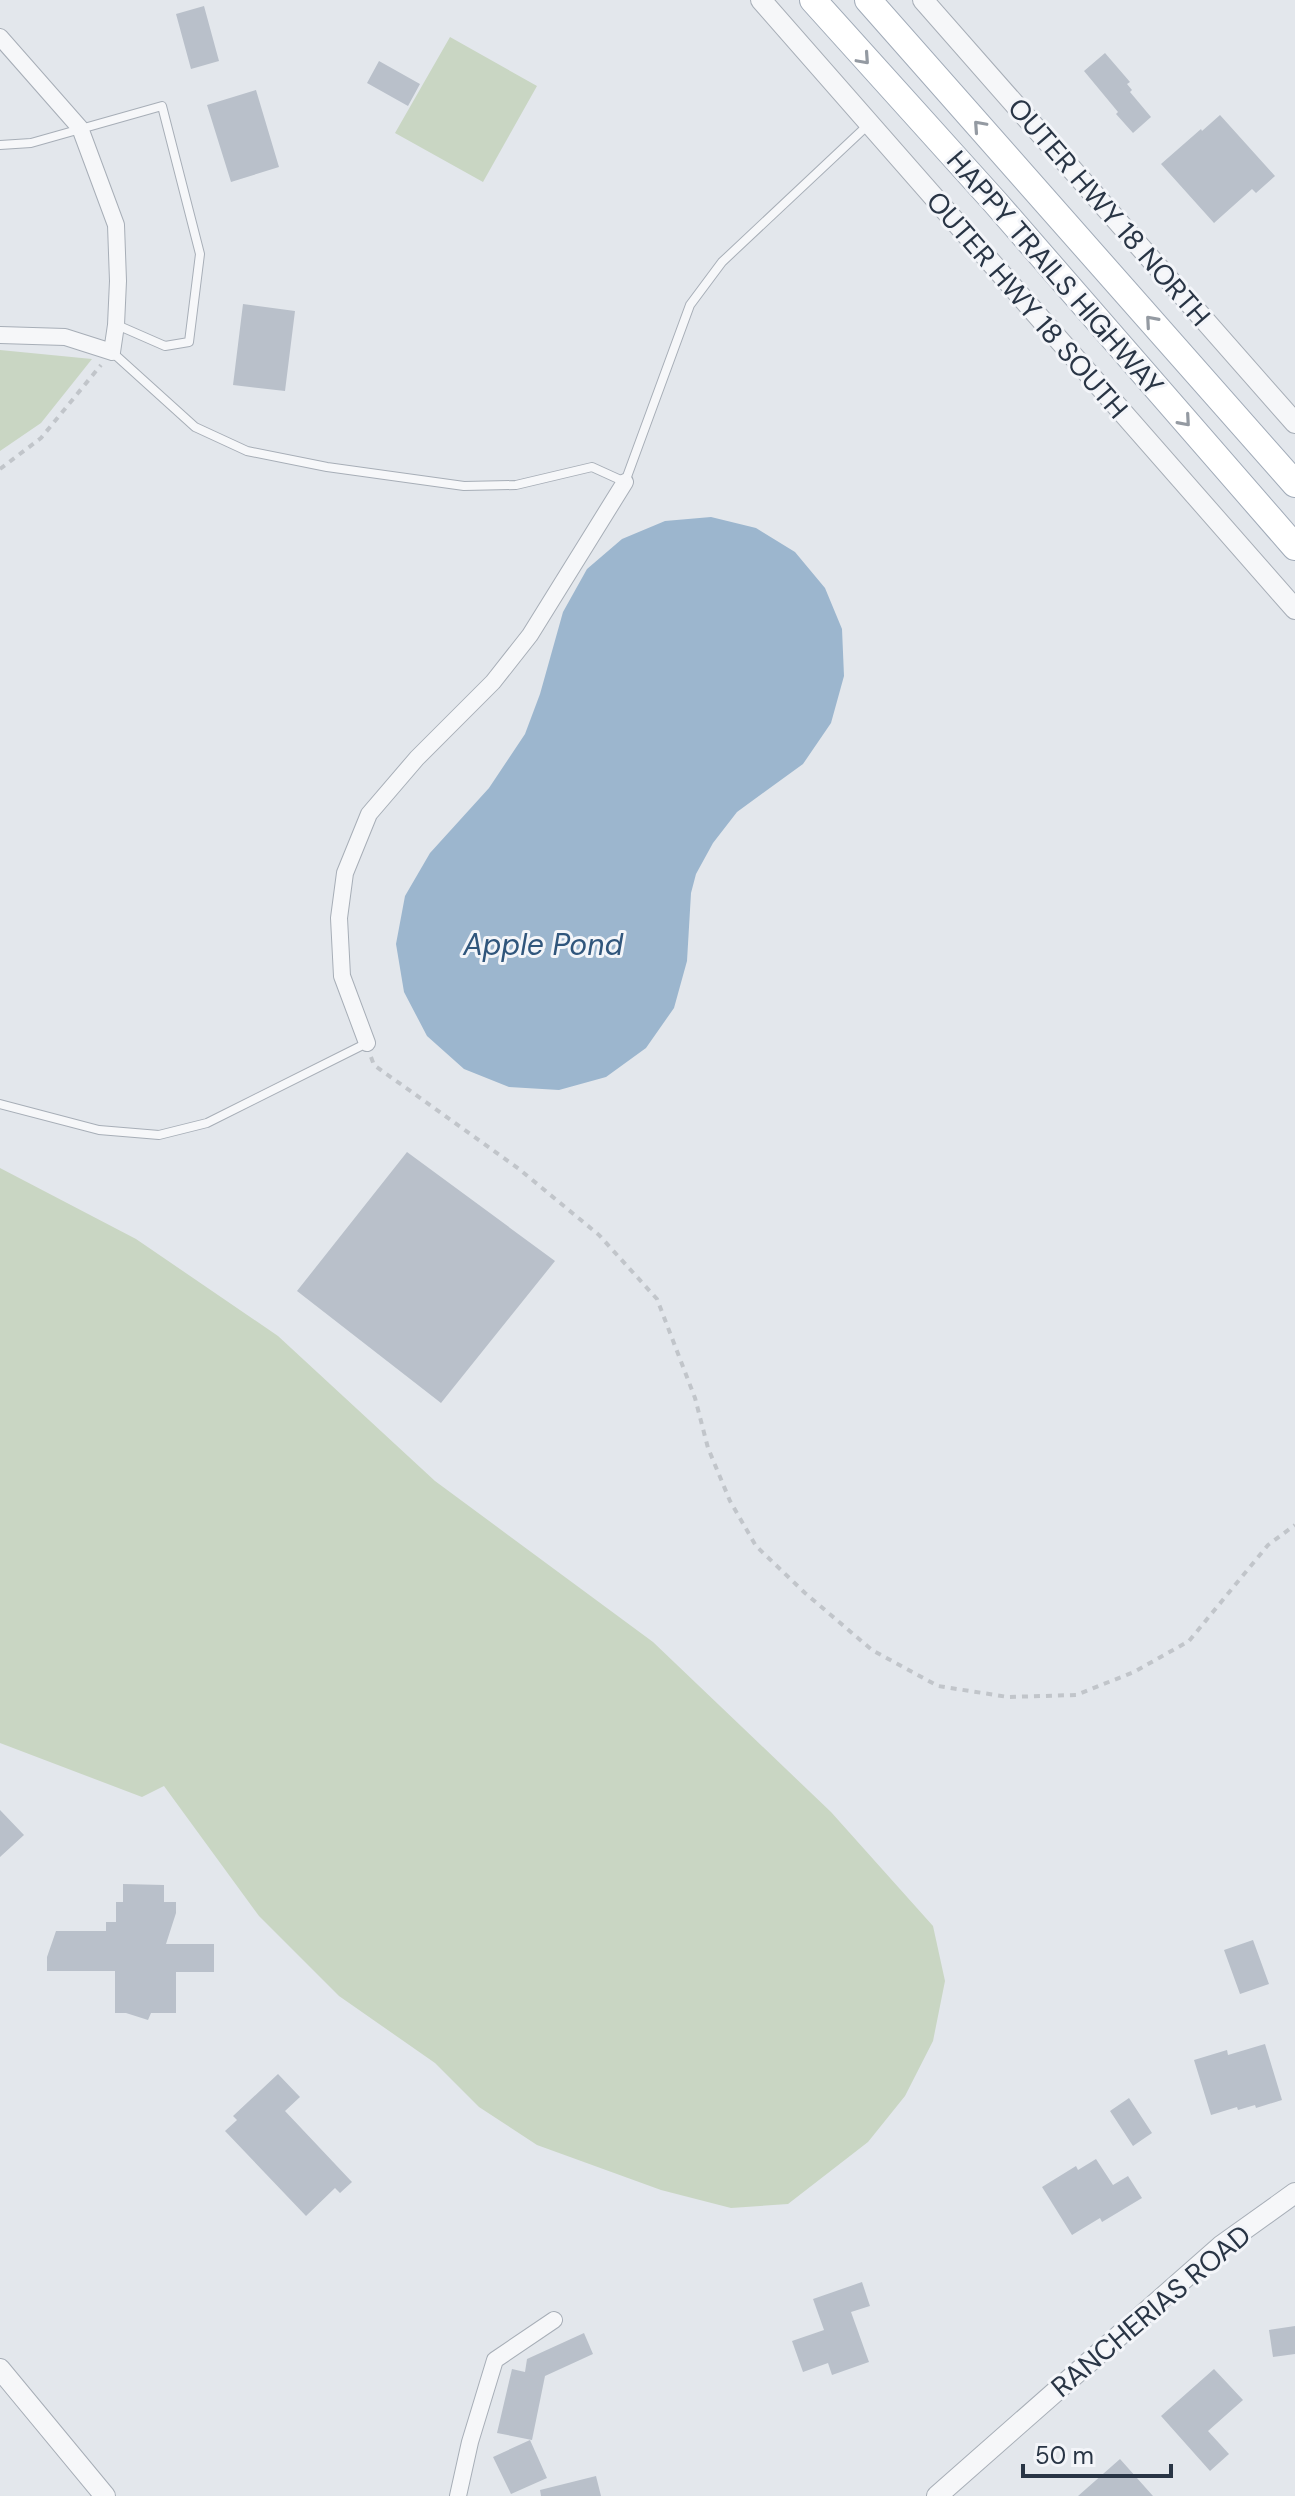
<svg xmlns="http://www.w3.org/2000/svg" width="1295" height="2496" viewBox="0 0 1295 2496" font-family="'DM Sans',sans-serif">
<rect width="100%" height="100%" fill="#e3e7ec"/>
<path fill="#c9d6c3" d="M450,37l87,49 -54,96 -88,-49z
M0,350l92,9 -51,64 -41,28z
M0,1168l136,71 142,97 157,145 218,161 178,170 102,114 12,55 -12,60 -28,55 -37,46 -80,62 -57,4 -70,-18 -124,-45 -58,-38 -44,-44 -96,-67 -80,-80 -95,-130 -22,11 -142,-54z"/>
<path fill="#9cb6ce" d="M711,517l45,11 39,24 30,36 17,41 2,47 -13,47 -28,41 -66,48 -24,31 -17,31 -5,19 -4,68 -13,47 -28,40 -40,29 -47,13 -50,-3 -45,-18 -37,-33 -23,-44 -8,-48 9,-48 25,-43 59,-65 36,-54 15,-40 23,-82 24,-43 35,-30 43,-18z"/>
<path fill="#b9c0ca" d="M204,6l15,55 -28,8 -15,-55z
M1105,53l25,29 -3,2 5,6 -2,2 21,25 -18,16 -17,-19 2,-2 -34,-41z
M379,61l41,23 -12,22 -41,-23z
M256,90l23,77 -48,15 -24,-77z
M1220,115l55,61 -19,17 -4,-4 -38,34 -53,-59 40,-35 1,2z
M243,304l52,7 -10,80 -52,-6z
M407,1152l148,109 -114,142 -144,-112z
M0,1810l24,25 -24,22z
M123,1884l41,1v17h12v11l-10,31h48v28h-38v41h-25l-3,7 -22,-7h-11v-42h-68v-14l9,-26h50v-9h10v-20h7z
M1253,1940l16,44 -29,10 -16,-44z
M1265,2044l17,56 -26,8 -1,-3 -17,5 -1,-3 -26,8 -17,-55 33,-10 1,5z
M278,2074l22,23 -15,14 67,71 -12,11 -5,-5 -29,28 -81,-85 12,-11 -4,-4z
M1129,2098l23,35 -19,13 -23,-35z
M1096,2159l17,26 15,-9 14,22 -40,24 -2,-4 -28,17 -30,-48 34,-21 2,4z
M862,2282l8,24 -19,6 18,50 -37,13 -4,-12 -25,9 -11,-31 32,-11 -11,-31z
M1295,2326v28l-22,3 -4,-27z
M584,2333l9,21 -48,22 -13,64 -35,-7 15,-64 13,3 2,-13z
M1214,2369l29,31 -35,31 21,23 -19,17 -49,-55z
M530,2440l17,38 -36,16 -18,-37z
M1120,2459l33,37h-75z
M596,2476l5,20h-60l-1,-6z"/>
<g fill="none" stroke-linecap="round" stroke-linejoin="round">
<g stroke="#a7aeb7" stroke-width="10">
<path id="service" d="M0,145l31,-2 131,-37 38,148 -11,88 -24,4 -48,-21
M112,352l83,75 52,24 80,16 137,19 52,-1 76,-18 33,15 65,-177 32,-43 147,-138
M0,1104l99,26 60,5 48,-12 160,-80"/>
</g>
<g stroke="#a7aeb7" stroke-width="18">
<path id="minor" d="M0,37l80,91 36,97 2,56 -2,44 -4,27 -47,-15 -65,-2
M367,1043l-25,-67 -3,-58 6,-45 24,-59 48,-56 76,-76 37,-47 95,-153
M458,2496l12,-54 25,-82 59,-40"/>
</g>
<g stroke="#a7aeb7" stroke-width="22">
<path id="tertiary" d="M761,0l534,609
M923,0l372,423
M0,2369l105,127
M937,2496l284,-250 74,-53"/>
</g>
<g stroke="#a1abb8" stroke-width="28">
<path id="primary" d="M813,0l182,202 300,345
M868,0l427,484"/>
</g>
<path stroke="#c1c5ca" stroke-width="4" stroke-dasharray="6 6" stroke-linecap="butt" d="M0,469l41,-31 60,-73
M371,1057l3,8 145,104 80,66 58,64 38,99 13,50 22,53 26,45 49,47 67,57 66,36 70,11 68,-2 58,-23 55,-31 79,-96 27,-20"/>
<use href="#service" stroke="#f6f7f9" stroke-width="8"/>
<use href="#minor" stroke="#f6f7f9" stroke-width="16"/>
<use href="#tertiary" stroke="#f6f7f9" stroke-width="20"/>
<use href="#primary" stroke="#fff" stroke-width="26"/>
</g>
<defs><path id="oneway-chevron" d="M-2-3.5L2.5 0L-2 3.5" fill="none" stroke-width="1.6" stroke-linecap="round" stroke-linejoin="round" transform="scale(2)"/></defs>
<g stroke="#949aa2">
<use href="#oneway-chevron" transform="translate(864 59) rotate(48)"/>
<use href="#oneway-chevron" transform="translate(979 126) rotate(-132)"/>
<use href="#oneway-chevron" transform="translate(1151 321) rotate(-131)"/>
<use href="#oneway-chevron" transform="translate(1185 421) rotate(49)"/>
</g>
<g text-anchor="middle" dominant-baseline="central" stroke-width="6" stroke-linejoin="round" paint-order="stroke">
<g font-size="28" fill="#293545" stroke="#f3f5f9">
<text transform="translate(1109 212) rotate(49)">OUTER HWY 18 NORTH</text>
<text transform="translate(1055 273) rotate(49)">HAPPY TRAILS HIGHWAY</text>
<text transform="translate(1027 305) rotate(49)">OUTER HWY 18 SOUTH</text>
<text transform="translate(1151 2311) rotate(-40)">RANCHERIAS ROAD</text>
</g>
<g font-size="30" font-style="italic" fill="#30567c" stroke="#f3f5f9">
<text x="543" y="944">Apple Pond</text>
</g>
</g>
<path d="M1023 2464v12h148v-12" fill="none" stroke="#293545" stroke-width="4"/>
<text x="1035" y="2464" font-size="24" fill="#293545" stroke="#f3f5f9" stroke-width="6" paint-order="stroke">50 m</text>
</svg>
